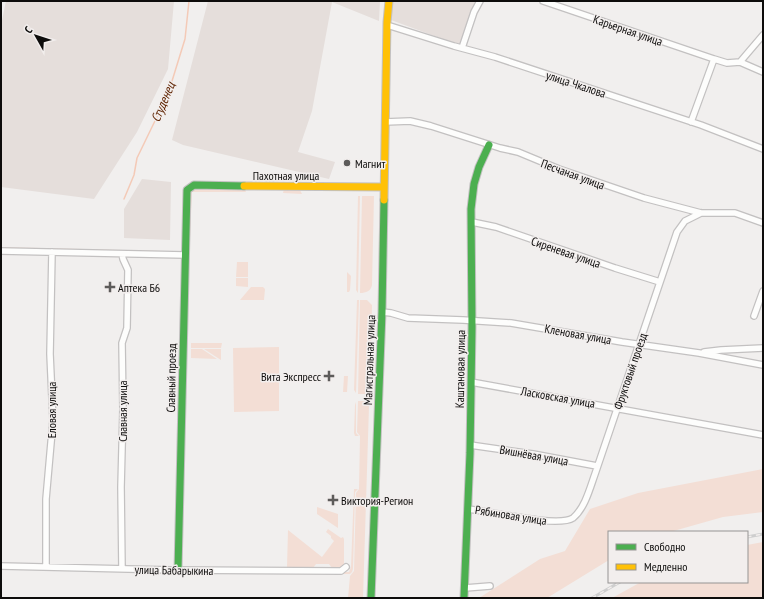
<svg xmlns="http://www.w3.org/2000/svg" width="764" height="599" viewBox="0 0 764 599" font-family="'PT Sans Narrow',sans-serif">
<rect width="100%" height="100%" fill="#f1efee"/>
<path fill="#e5dedb" d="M6,1h168l-6,68 -31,63 -43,67 -93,-12v-162z
M208,1h172l-1,20 -47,-19 -20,109 -14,41 37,10 -6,17 -146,-34 -11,-5z
M393,1h83l-17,44 -68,-25z
M142,179l29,3 -1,58 -46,-2v-29z"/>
<path fill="#f3ded5" d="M192,188h52l2,4h-54l-2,46 -1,-1v-45z
M284,189l16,1 2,4 -19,-1z
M358,196h2l-2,97 -2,-3z
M362,196h12l-2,89c-1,6 -6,8 -12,8z
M1,247l161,4 -2,1 -159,-4z
M237,262h11v15h-12z
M347,272l4,4 -1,14 -1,2h-2z
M236,278h12v9l-12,-1z
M251,287h12l2,2 -1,11h-24z
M357,300h2l-3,93 -2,-3z
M360,300h7l5,5 -2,85 -3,4h-9z
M191,343h31l-1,5h-30z
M279,347v64l-45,1 -1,-64z
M191,349h11l15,10 -26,-1z
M204,349h17v11z
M344,376h4l-1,16h-4z
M358,401h8l3,5 -6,192h-15l2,-22 4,-5 2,-78 3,-4 1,-53 -3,-4z
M356,402v31l3,3h-4l-1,-3 1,-28z
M763,469v43l-40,5 -53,15h-61v28l-62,38h-68l61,-39 25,-8 25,-42 48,-16z
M354,489h4l-3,3 -2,77 -1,3 -2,2 -220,-1v-1l49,1 170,-1 2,-5z
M317,507l21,7v14l-21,-14z
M328,529l13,9 2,-1 1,2v25l-2,4h-10l-3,-4h-13l-3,4 -26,-1 1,-37 34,27 12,-16 -3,-3v-2l-5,-4z
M763,542v56h-151l29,-16h106v-37z"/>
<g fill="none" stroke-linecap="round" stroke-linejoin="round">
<path stroke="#f4cab7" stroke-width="1.5" d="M124,199l10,-24 3,-17 31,-64 17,-55 4,-38"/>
<g stroke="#c3c1c1" stroke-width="8">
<path id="street" d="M543,1l171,58
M387,25l67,21 41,11 206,68 62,24
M462,48l12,-36 6,-11
M740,62l23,-27
M385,122l25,-1 21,5 69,22 18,4 41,17 85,29 57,15h34l28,10
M691,122l23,-63 13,4 13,-1 23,10
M472,222l24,5 119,41 45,14
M1,251l184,4
M382,312l9,1 17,5 55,2 48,3 111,19 77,11 64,12
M754,316l9,-25
M704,352l17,-2 42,-2
M471,382l292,53
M470,445l63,9 64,12
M468,509c20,2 90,19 105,9 12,-10 17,-30 22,-44l82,-242 8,-11 16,-8
M1,566l170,4 170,1 5,-4
M46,567v-68l7,-79 -3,-66 2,-102
M122,569l-1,-82 2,-78 -1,-66 5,-15 1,-58 -5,-11 -1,-5
M465,588l25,-2"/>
</g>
<g stroke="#c3c1c1" stroke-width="9">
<path id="fast" d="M178,570l9,-380 7,-5 50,1
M464,597l6,-144 2,-126 -1,-118 3,-25 5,-17 10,-22
M371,598l11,-286 2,-112"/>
</g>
<g stroke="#c3c1c1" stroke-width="9">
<path id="slow" d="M244,186l140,1
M384,200l3,-178 2,-21"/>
</g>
<use href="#street" stroke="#fdfdfc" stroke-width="5.5"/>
<use href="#fast" stroke="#4caf50" stroke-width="7"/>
<use href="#slow" stroke="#ffc107" stroke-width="7"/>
<g stroke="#cecece" stroke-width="3">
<path id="rail" d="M747,537l16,-3
M592,598l28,-16"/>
</g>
<use href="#rail" stroke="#f2eeed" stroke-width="1.5" stroke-dasharray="4.5" stroke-linecap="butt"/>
</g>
<g fill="#5d5b5a" stroke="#f2eeed" stroke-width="1.5">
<circle cx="347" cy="163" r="4"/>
<path d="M108 281h4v4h4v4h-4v4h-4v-4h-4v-4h4z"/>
<path d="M327 370h4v4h4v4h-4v4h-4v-4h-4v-4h4z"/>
<path d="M331 494h4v4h4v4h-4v4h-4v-4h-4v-4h4z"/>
</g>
<g text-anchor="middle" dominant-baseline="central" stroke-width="3" stroke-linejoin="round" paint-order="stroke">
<g font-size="12" fill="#0d0c0b" stroke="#f2eeed">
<text transform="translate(628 30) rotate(19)">Карьерная улица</text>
<text transform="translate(576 84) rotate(18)">улица Чкалова</text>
<text transform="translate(573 174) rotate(20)">Песчаная улица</text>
<text x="286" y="175">Пахотная улица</text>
<text transform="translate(566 252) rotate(19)">Сиреневая улица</text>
<text transform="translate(578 334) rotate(10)">Кленовая улица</text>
<text transform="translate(369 360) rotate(-88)">Магистральная улица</text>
<text transform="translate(460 369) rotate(-89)">Каштановая улица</text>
<text transform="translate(630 371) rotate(-71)">Фруктовый проезд</text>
<text transform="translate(171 378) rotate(-89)">Славный проезд</text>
<text transform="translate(558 397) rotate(10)">Ласковская улица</text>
<text transform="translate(51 410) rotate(-90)">Еловая улица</text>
<text transform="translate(122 411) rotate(-90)">Славная улица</text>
<text transform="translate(534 455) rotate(10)">Вишнёвая улица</text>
<text transform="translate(511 515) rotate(9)">Рябиновая улица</text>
<text transform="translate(174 570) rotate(1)">улица Бабарыкина</text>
</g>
<g font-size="12" fill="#0d0c0b" stroke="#f2eeed" text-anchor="start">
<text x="355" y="163">Магнит</text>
<text x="118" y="287">Аптека Б6</text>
<text x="321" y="376" text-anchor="end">Вита Экспресс</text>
<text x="341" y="500">Виктория-Регион</text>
</g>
<g font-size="13" font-style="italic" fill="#5f2402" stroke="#f2eeed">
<text transform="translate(163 102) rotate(-67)">Студенец</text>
</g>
</g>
<rect width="764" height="599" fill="none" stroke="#0d0c0b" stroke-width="4"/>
<rect x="608" y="531" width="140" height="52" fill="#f2eeed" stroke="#969493"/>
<rect x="616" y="544" width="20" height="6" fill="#4caf50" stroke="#969493"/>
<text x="644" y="551" font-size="12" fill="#0d0c0b">Свободно</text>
<rect x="616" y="564" width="20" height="6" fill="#ffc107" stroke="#969493"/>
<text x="644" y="571" font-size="12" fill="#0d0c0b">Медленно</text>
<g transform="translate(36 36) rotate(309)" stroke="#f2eeed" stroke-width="3" paint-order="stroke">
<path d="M0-3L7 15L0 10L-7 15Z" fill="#0d0c0b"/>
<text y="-6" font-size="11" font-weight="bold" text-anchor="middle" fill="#0d0c0b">С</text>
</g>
</svg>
